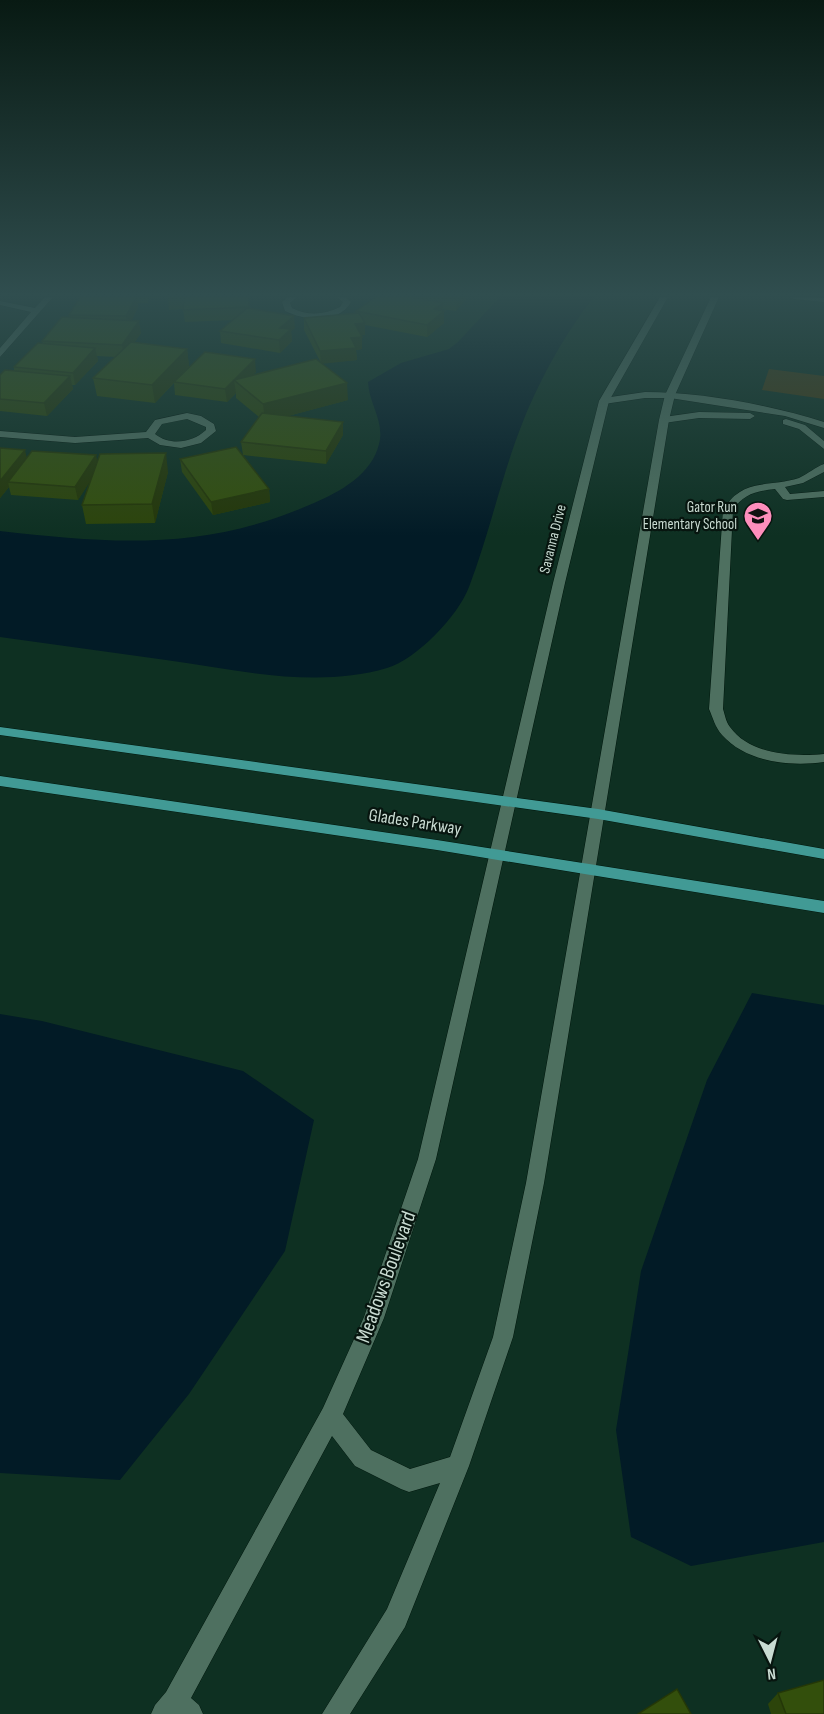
<svg xmlns="http://www.w3.org/2000/svg" width="824" height="1714" viewBox="0 0 824 1714" font-family="'Sofia Sans Condensed',sans-serif">
<rect width="100%" height="100%" fill="#0e3022"/>
<path fill="#42380f" d="M769,369l55,7v23l-62,-9z"/>
<path fill="#021b26" d="M500,297h94c-28,35 -53,80 -70,122 -22,54 -34,113 -55,168 -11,29 -52,72 -82,81 -71,21 -149,2 -221,-8 -55,-8 -111,-15 -166,-23v-106c114,13 206,20 314,-28 26,-11 58,-29 65,-59 6,-22 -10,-40 -11,-62l33,-19 48,-14 9,-7z
M752,993l72,12v537l-133,24 -60,-29 -15,-107 25,-159 66,-191z
M0,1014l42,7 201,50 71,49 -29,131 -96,143 -69,86 -120,-7z"/>
<g fill="none" stroke-linecap="round" stroke-linejoin="round">
<g stroke="#00170d" stroke-width="1">
<path id="service" d="M645,392c56,0 126,13 179,30v6l-39,-12 -115,-18h-25l-41,6 -5,-3 5,-3z
M699,412l51,1 5,3 -5,3 -51,-1 -35,5 -5,-3 5,-3z
M786,419l19,6 19,16v8l-25,-20 -16,-5v-4z
M824,464v8l-21,11 -18,4 5,7 34,-3v6l-37,3 -4,-1 -8,-10c-18,2 -32,5 -42,21l-10,199c2,6 3,13 7,18 20,28 64,30 94,27v8c-34,5 -78,0 -102,-27 -7,-8 -9,-17 -13,-26l14,-199c20,-33 45,-22 76,-32 9,-4 16,-11 25,-14z"/>
</g>
<g stroke="#00170d" stroke-width="1">
<path id="minor" d="M45,297h8l-53,60v-9l31,-36 -31,-7v-4l35,7z
M288,297h9l-7,6 2,5c16,8 32,7 48,-1l3,-5 -6,-5h8l6,5c-12,22 -46,19 -66,9l-3,-9z
M660,297h8l-59,104 -44,182 -129,576 -52,159 -41,96 28,36 39,19 40,-12 43,-120 33,-154 133,-763 6,-25 46,-98h8l-44,98 -6,25 -125,763 -31,154 -44,129 -64,161 -55,87h-28l65,-105 53,-126 -31,9 -8,-3 -46,-23 -23,-30 -141,262 8,7 4,9h-52l4,-9 11,-13 157,-284 41,-91 54,-158 135,-576 46,-182z
M790,297l34,1v4l-30,-3z
M187,413l14,3 13,8 2,7 -15,12 -20,5 -21,-3 -12,-7 -73,5 -75,-6v-6l75,6 71,-5 9,-12zM187,419l19,8v3c-14,13 -36,16 -51,4l7,-10z"/>
</g>
<g stroke="#00170d" stroke-width="1">
<path id="primary" d="M0,727l598,82 226,40v10l-226,-40 -598,-84z
M0,776l437,64 387,61v12l-387,-63 -437,-64z"/>
</g>
<use href="#service" fill="#4e7060" fill-rule="evenodd"/>
<use href="#minor" fill="#4e7060" fill-rule="evenodd"/>
<use href="#primary" fill="#419a95" fill-rule="evenodd"/>
</g>
<path fill="#2c440a" d="M80,297h82v1h-13l-1,5h-10v4l-7,14 10,12 -7,10 53,6 2,17 67,6 -4,3 69,-12 -17,-33v-12l52,-5v-2l20,-14h90v2l-10,12 -14,-2 2,14 -17,14 -62,-12v10h-4l1,14 -6,1 1,10 -35,3 26,37 -60,16 55,19 -17,29 -83,-9 26,34 1,13 -57,13 -31,-43 -2,-13 63,-4 -2,-13 18,-25 -23,-19v-5l-9,9 -52,-7 -1,-12 -19,20 -58,-7 -4,-18 23,-21 -19,-1 1,5 -23,24h-3l1,4 -26,27 -47,-5v-36l14,-4v-4l29,-23 -1,-3 28,-23 -1,-3z
M168,297h81l1,12 45,19 -4,3 1,10 -12,12 -59,-10 -1,-12 13,-11 -48,2 -2,-13 -14,1z
M0,448l27,9 70,4 71,11 -13,51 -69,1 -4,-19 8,-24 -12,19 -67,-5 -2,-8 -9,11z
M778,1693l46,21h-53l-3,-10z"/>
<path fill="#243708" d="M136,297h1l1,10 -10,21 -2,-12z
M459,297h7v2l-10,12 1,-12z
M443,303l-1,10 2,-2v12l-17,14v-12l7,-16z
M294,316l1,12 -4,3 1,10 -12,12 -1,-13 1,-12z
M139,321l2,12 -17,24 -2,-12z
M365,323v12l-10,1v-12z
M362,337v12l-6,1 1,10 -36,4 -1,-13 31,-13z
M95,348l3,13 -23,24 -2,-12z
M187,349l2,17 -34,37 -3,-18z
M255,359l1,13 -14,14 -7,-6z
M70,376l3,13 -26,27 -3,-13z
M234,380l2,13 -9,9 -2,-13z
M347,383l1,17 -83,22 -2,-18z
M343,422v13l-17,29v-13z
M25,450l3,13 -20,19 1,5 -9,11v-17z
M166,453l2,19 -13,51 -3,-19z
M96,455l3,13 -21,32 -3,-13z
M269,489l1,13 -57,13 -2,-13z"/>
<path fill="#334f0c" stroke="#243708" stroke-width="1.5" d="M80,297h56l-10,19 -57,-1z
M168,297h81v10l-66,3 1,-13 -16,1z
M376,297h36l31,6 -9,6 10,2 -17,14 -71,-14z
M436,297h23l-2,2z
M247,308l47,8 -14,12 11,1 -12,11 -59,-9z
M359,313l6,10 -10,1 7,13 -11,1 5,10 -36,3 -16,-33z
M62,317l77,4 -17,24 -80,-4z
M131,342l56,7 -35,36 -59,-7z
M38,343l57,5 -22,25 -59,-6z
M205,352l50,7 -30,30 -51,-7z
M316,359l31,24 -84,21 -29,-24z
M5,370l65,6 -26,27 -44,-4v-24z
M262,413l81,9 -17,29 -85,-9z
M236,447l33,42 -58,13 -31,-43z
M0,448l25,2 -25,31z
M32,451l64,4 -21,32 -67,-5z
M166,453l-14,51 -70,1 18,-51z
M824,1680v34h-38l-8,-21z
M677,1689l14,25h-53z"/>
<linearGradient id="sky" x2="0" y2="1"><stop stop-color="#081a13"/><stop offset="0.55" stop-color="#304e4f"/><stop offset="1" stop-color="#304e4f" stop-opacity="0"/></linearGradient>
<rect width="824" height="536" fill="url(#sky)"/>
<defs>
<g id="school-pin" transform="scale(1.5)"><path d="M0 17L-7.5 6A9.5 9.5 0 1 1 7.5 6Z" fill="#fe8ebc" stroke="#07150f"/><path d="M0-5L7-2L0 1L-7-2ZM-4 1L0 2.5L4 1V4Q0 6-4 4Z" fill="#111"/></g>
</defs>
<g fill-rule="evenodd">
<use href="#school-pin" x="758" y="516"/>
</g>
<g text-anchor="middle" dominant-baseline="central" stroke-width="4.5" stroke-linejoin="round" paint-order="stroke">
<g font-size="15" fill="#c9dbd2" stroke="#07150f" text-anchor="end">
<text x="737" y="507">Gator Run<tspan x="737" dy="17">Elementary School</tspan></text>
</g>
<g font-size="15" fill="#c9dbd2" stroke="#07150f">
<text transform="translate(553 539) rotate(-76)">Savanna Drive</text>
</g>
<g font-size="18" fill="#c9dbd2" stroke="#07150f">
<text transform="translate(415 822) rotate(9)">Glades Parkway</text>
</g>
<g font-size="21" fill="#c9dbd2" stroke="#07150f">
<text transform="translate(386 1277) rotate(-70)">Meadows Boulevard</text>
</g>
</g>
<g transform="translate(770 1660) rotate(174)" stroke="#07150f" stroke-width="4.5" paint-order="stroke">
<path d="M0-4.5L10 22L0 15L-10 22Z" fill="#c9dbd2"/>
<text y="-9" font-size="16" font-weight="bold" text-anchor="middle" fill="#c9dbd2">N</text>
</g>
</svg>
